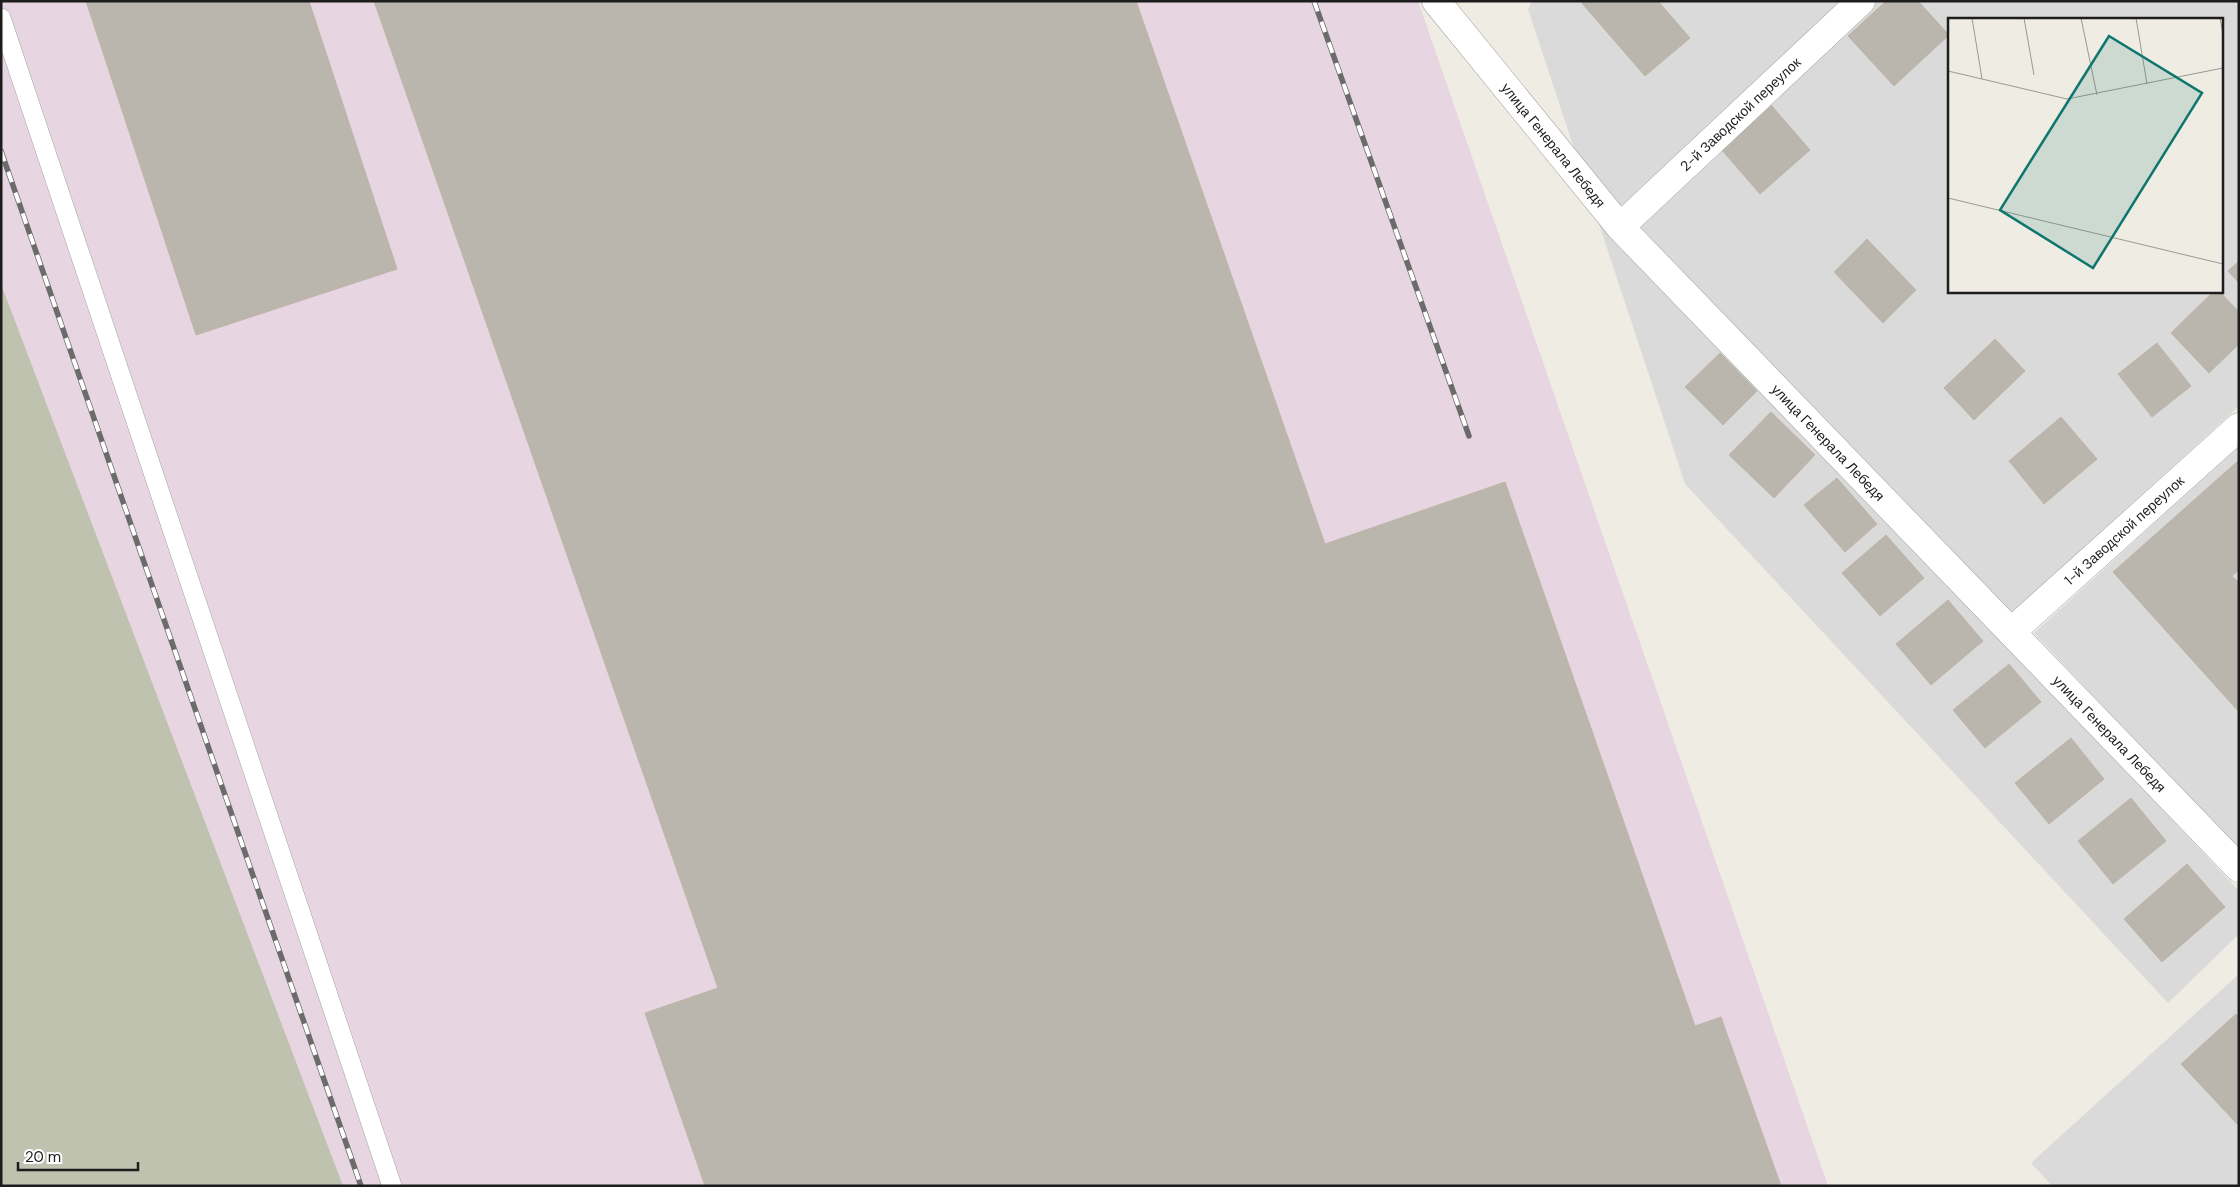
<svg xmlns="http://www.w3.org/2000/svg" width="2240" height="1187" viewBox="0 0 2240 1187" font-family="'DM Sans',sans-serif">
<rect width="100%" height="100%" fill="#eeece3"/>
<path fill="#dbdada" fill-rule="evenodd" d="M1532,1h707v405l-245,224 245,261v43l-71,69 -483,-519 -157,-475zM1949,19h272v272h-272z
M2239,446v404l-205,-217z
M2239,974v212h-187l-21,-23z"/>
<path fill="#e7d5e1" d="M1,1h1417l410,1185h-1827z"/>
<path fill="#bfc2af" d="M1,284l342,902h-342z"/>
<path fill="#bab5ad" stroke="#bfb5a6" d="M86,1h223l88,268 -201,66z
M374,1h762l189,543 180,-62 190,544 26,-9 60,169h-1076l-60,-173 73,-25z
M1580,1h78l32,37 -45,38z
M1886,1h32l31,34 -55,51 -46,-50z
M1771,105l39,45 -50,44 -39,-45z
M1867,239l49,51 -33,33 -49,-51z
M2239,261v22l-11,-12z
M2214,291h5l20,21v32l-30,29 -38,-40z
M1995,339l30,32 -51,49 -30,-32z
M2157,343l34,43 -39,31 -34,-43z
M1720,353l37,38 -34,34 -38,-38z
M1771,412l44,43 -41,43 -45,-43z
M2061,417l36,42 -53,45 -35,-43z
M2239,460v110l-7,6 7,7v129l-126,-140z
M1837,478l40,46 -32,28 -41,-47z
M1886,535l38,43 -44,38 -38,-43z
M1948,600l35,41 -52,44 -35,-41z
M2009,664l32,38 -56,46 -32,-38z
M2071,738l33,41 -55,45 -34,-41z
M2131,798l35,43 -53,43 -35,-43z
M2187,864l38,43 -63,55 -38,-43z
M2236,1014l3,3v109l-58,-62z"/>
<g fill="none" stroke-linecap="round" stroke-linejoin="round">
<g stroke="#a4a4a4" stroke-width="20">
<path id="lane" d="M1,18l391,1168"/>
</g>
<g stroke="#a4a4a4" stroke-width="29">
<g id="street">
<path id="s1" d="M1436,1l184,226 619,641"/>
<path id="s2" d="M1620,227l241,-226"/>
<path id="s3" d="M2011,632l228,-205"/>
</g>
</g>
<use href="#lane" stroke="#fff" stroke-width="19"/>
<use href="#street" stroke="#fff" stroke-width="28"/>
<g stroke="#6b6b6b" stroke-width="5.5">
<path id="rail" d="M1314,1l155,435
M1,151l360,1035"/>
</g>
<use href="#rail" stroke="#fff" stroke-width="4" stroke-dasharray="11" stroke-linecap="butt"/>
</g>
<g text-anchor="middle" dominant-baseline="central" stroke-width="4.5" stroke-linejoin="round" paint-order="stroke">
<g font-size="14" fill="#1d1d1d" stroke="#fff">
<text stroke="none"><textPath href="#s2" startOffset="165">2-й Заводской переулок</textPath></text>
<text stroke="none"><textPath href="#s1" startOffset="186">улица Генерала Лебедя</textPath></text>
<text stroke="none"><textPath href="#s1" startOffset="591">улица Генерала Лебедя</textPath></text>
<text stroke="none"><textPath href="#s3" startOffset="152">1-й Заводской переулок</textPath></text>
<text stroke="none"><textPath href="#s1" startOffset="996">улица Генерала Лебедя</textPath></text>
</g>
</g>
<g transform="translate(1948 18)">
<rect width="275" height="275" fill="#eeece3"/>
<path fill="none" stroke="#9a9994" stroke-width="1" d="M24,0l10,61M76,0l10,57M133,0l16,77M188,0l11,66M272,0l3,16M0,53l119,28 156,-31M0,180l275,66"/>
<path fill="#0f766e" fill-opacity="0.15" stroke="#0f766e" stroke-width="2.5" d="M161,18l93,57 -109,175 -93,-58z"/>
<rect width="275" height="275" fill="none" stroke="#1d1d1d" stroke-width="2.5"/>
</g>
<rect width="2240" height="1187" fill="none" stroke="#1d1d1d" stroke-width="5"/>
<path d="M18 1162v8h120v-8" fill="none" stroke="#1d1d1d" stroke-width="2.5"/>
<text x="25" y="1162" font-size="15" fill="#1d1d1d" stroke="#ffffff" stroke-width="4" paint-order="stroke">20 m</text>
</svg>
